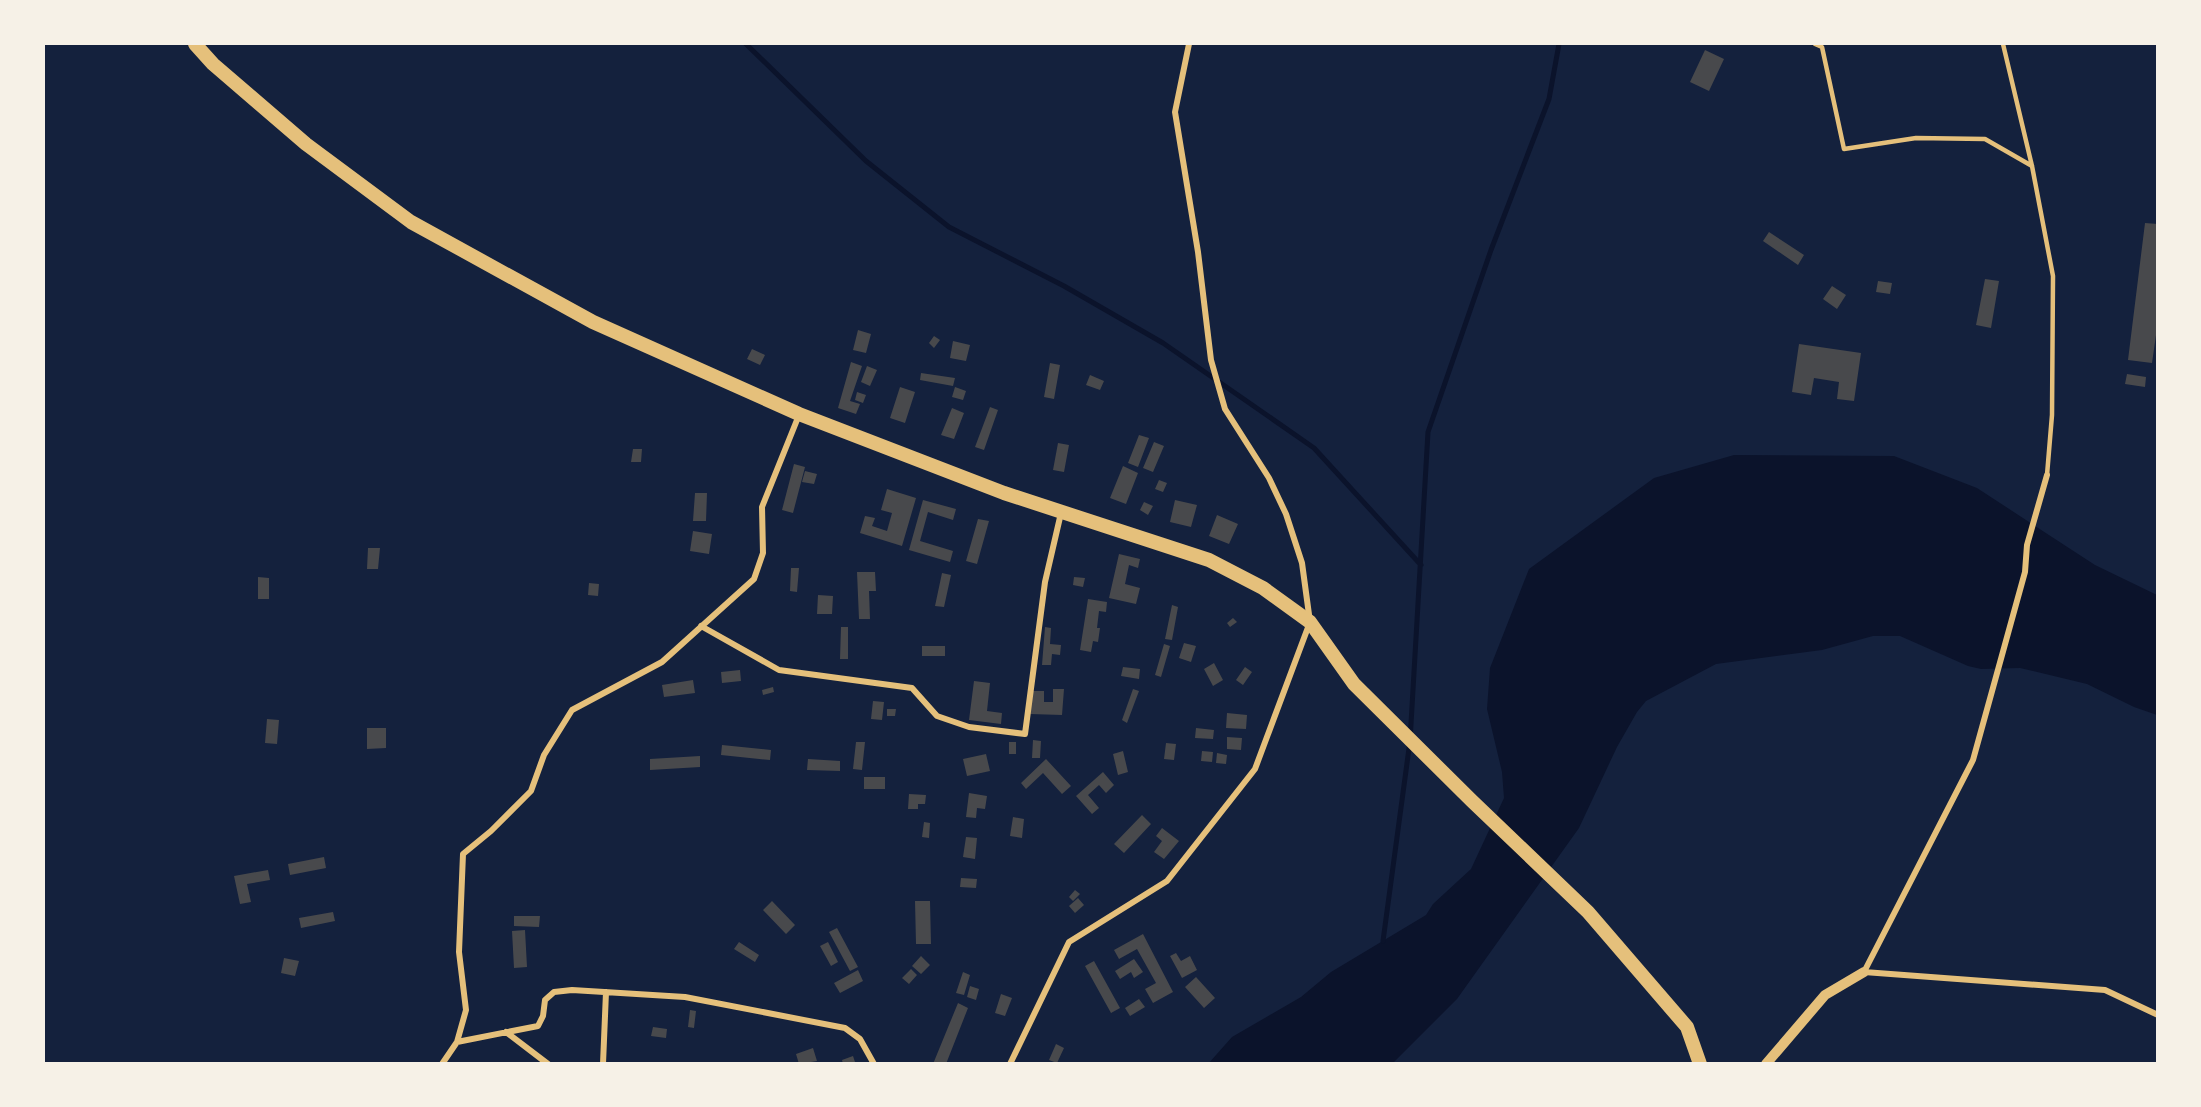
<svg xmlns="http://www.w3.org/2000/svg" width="2201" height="1107" viewBox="0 0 2201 1107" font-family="Roboto,sans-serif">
<rect width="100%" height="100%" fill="#14213d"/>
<path fill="#0b132b" d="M1734,455l160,1 83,32 118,77 62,30v120l-23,-8 -47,-23 -67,-16 -39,1 -13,-3 -68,-30h-27l-51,14 -106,14 -70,37 -9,11 -20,35 -38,81 -122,171 -64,64 -185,1 24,-27 69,-40 30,-25 95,-57 7,-11 38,-35 33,-71 -2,-26 -15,-63 3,-41 39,-99 125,-91z"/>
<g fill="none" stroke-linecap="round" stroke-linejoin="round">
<path stroke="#0b132b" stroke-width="5" d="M746,44l120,117 83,66 115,59 99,57 151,105 107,117
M1383,941l27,-200 18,-309 63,-182 58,-151 10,-55"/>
</g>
<path fill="#48494c" d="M1705,50l19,9 -15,32 -19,-9z
M2145,223l13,1v97l-6,42 -24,-3z
M1769,232l35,23 -6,10 -35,-24z
M1985,279l14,2 -8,47 -15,-3z
M1878,281l14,2 -2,11 -14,-2z
M1832,286l14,9 -9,14 -14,-10z
M858,330l13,4 -5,19 -13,-3z
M934,336l6,4 -6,8 -5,-5z
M953,341l17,4 -4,16 -16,-3z
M1799,344l62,9 -7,48 -17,-2 2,-17 -25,-4 -3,17 -19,-3z
M752,349l13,6 -5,10 -13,-6z
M851,362l11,4 -12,35 10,3 -4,10 -18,-6z
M1050,363l10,2 -6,34 -10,-2z
M867,366l10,4 -7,16 -9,-4z
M921,373l34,5 -2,8 -33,-6z
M2127,374l19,3 -1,10 -20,-3z
M1090,375l14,6 -4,9 -14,-5z
M900,387l15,5 -10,31 -15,-5z
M955,387l11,4 -3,9 -11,-3z
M857,392l9,3 -3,8 -8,-3z
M990,407l8,3 -14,40 -9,-3z
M952,408l12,5 -10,26 -13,-4z
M1139,435l10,3 -11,29 -10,-4z
M1154,442l10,4 -11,26 -10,-4z
M1058,443l11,2 -5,27 -11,-2z
M633,449h9l-1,13h-10z
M794,464l11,3 -12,46 -11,-3z
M1123,466l15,7 -12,31 -16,-6z
M805,471l12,3 -3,10 -12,-2z
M1159,480l8,3 -4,9 -8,-3z
M887,489l29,9 -14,48 -42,-13 5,-17 10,2 -3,8 15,5 5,-18 -11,-3z
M695,493h12l-1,28h-13z
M923,500l33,9 -3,11 -25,-8 -8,29 33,10 -3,11 -41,-12z
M1175,500l22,5 -6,22 -21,-5z
M1144,502l9,4 -5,9 -8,-5z
M1217,515l21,9 -9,20 -20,-8z
M978,519l11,2 -12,43 -11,-3z
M693,531l19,3 -3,20 -19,-3z
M368,548h12l-2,21h-11z
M1119,554l21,5 -2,9 -9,-3 -4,19 15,4 -4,16 -27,-6z
M791,568h8l-2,24 -7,-1z
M857,572h18l1,19h-7l1,28h-11z
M942,573l9,2 -7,32 -9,-1z
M258,577l11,1v21h-11z
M1074,577l11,1 -2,9 -10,-2z
M589,583l10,1 -1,12 -10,-1z
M818,595l15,1 -1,18h-15z
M1088,599l19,3 -1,10 -7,-1 -2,17h3l-2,14 -5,-1 -2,11 -11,-2z
M1172,605l6,2 -6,33 -7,-1z
M1233,618l4,4 -7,5 -3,-4z
M841,627h7v32h-8z
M1045,627l6,1 -1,16 11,1 -1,10 -8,-1 -1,11h-9z
M1184,643l12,3 -5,16 -12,-4z
M1164,644l6,2 -9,31 -6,-2z
M922,646h23v10h-23z
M1214,663l9,17 -10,6 -9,-17z
M1123,667l17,2 -1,10 -18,-3z
M1245,667l7,5 -9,13 -7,-5z
M740,670l1,11 -19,2 -1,-11z
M693,680l2,13 -31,4 -2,-12z
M974,681l16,2 -3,28 15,2 -1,11 -32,-4z
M773,687l1,5 -11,3 -1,-5z
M1053,689h11l-2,26 -32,-1 1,-23h13v11h9z
M1133,689l6,2 -12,32 -5,-3z
M873,701l11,1 -2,18 -11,-1z
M887,709h9l-1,7h-8z
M1227,713l20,2 -1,14 -20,-1z
M267,719l12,1 -2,24 -12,-1z
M367,728h19v20l-19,1z
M1196,728l18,2 -1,9 -18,-1z
M1227,737l15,1 -1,12 -14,-1z
M1033,740l8,1 -1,17h-8z
M856,742h9l-3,28 -9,-1z
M1009,742h7v12h-7z
M1166,743l10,1 -2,16 -10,-1z
M722,745l49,5 -1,10 -49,-5z
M1123,751l5,21 -10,3 -5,-21z
M1202,751l11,1 -1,10 -11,-1z
M1217,753l10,2 -1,9 -10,-1z
M986,754l4,17 -23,5 -4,-17z
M700,756v11l-50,3v-11z
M808,759l32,2v10l-33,-1z
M1046,759l25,27 -9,8 -19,-21 -17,16 -5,-6z
M1103,772l11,13 -8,8 -7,-8 -11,10 11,13 -7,6 -16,-18z
M864,777h21v12h-21z
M969,793l18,3 -2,13 -8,-1 -1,10 -10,-1z
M909,794l17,1 -1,9h-7v5h-10z
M1142,815l9,9 -27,29 -10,-9z
M1013,817l11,2 -2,19 -12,-2z
M924,822l6,1 -1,15 -7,-1z
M1162,828l17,13 -15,18 -10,-7 8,-11 -6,-5z
M966,837l11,1 -2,21 -12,-2z
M324,857l2,11 -36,7 -2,-11z
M268,870l2,10 -23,4 4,18 -11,2 -6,-28z
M961,878l16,1 -1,9 -16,-1z
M1075,890l5,4 -7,7 -4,-4z
M1078,898l6,7 -9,8 -6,-7z
M772,901l23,24 -9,9 -23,-24z
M915,901h15l1,43h-15z
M333,912l2,9 -34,7 -2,-10z
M514,916h26l-1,11 -25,-1z
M837,928l21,39 -8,4 -21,-39z
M525,930l2,37 -13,1 -2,-37z
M1143,934l30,58 -20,11 -8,-14 11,-6 -19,-34 -18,10 -5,-9z
M739,942l20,13 -4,7 -21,-13z
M828,942l10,20 -7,4 -11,-20z
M1176,953l5,8 9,-5 7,14 -15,8 -12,-22z
M921,956l9,9 -9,9 -9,-8z
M284,958l15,3 -4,15 -14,-3z
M1134,959l9,13 -9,6 -3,-6 -11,7 -5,-8z
M1094,961l26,47 -9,5 -26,-47z
M911,969l6,6 -8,9 -7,-6z
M858,970l5,11 -23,12 -6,-10z
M963,972l7,3 -6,20 -8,-2z
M1196,977l19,21 -11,10 -19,-21z
M970,986l9,3 -3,11 -9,-3z
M1001,994l11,4 -7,18 -10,-3z
M1139,999l6,8 -15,9 -5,-8z
M958,1003l10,5 -22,56h-13z
M690,1010l6,1 -2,17 -6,-1z
M653,1027l14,2 -1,9 -15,-2z
M1056,1044l8,4 -7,15 -8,-3z
M813,1048l4,13 -18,3 -3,-10z
M853,1056l2,6 -12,2 -1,-4z"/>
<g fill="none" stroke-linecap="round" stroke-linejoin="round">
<path stroke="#e5c07b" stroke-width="4.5" d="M1815,44l7,3 22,102 72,-11 69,1 47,27
M2003,44l29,122 21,110 -1,139 -5,60"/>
<path stroke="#e5c07b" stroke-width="6" d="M2047,475l-20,70 -2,27 -52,188 -109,212 241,18 53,25
M701,626l78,44 133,18 25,28 32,11 56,7 20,-152 16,-69
M506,1032l42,32
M457,1042l81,-16 5,-10 2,-16 9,-8 18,-2 113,7 160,31 15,11 14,25
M442,1064l15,-22 9,-32 -7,-58 4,-98 28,-23 40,-40 13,-36 28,-45 90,-48 92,-83 9,-26 -1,-46 37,-92
M603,1064l3,-72
M1010,1064l59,-122 98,-61 88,-112 55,-147 -8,-59 -16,-49 -17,-36 -44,-69 -14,-49 -13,-108 -23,-140 14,-68"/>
<path stroke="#e5c07b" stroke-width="10" d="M1766,1064l59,-69 39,-23"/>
<path stroke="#e5c07b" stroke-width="14" d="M195,44l18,20 93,80 105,78 182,100 206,92 205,79 205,67 54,28 47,34 44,62 118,117 116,111 99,115 13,37"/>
</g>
<rect width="2201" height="1107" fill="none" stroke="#f6f1e7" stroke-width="90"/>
</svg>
